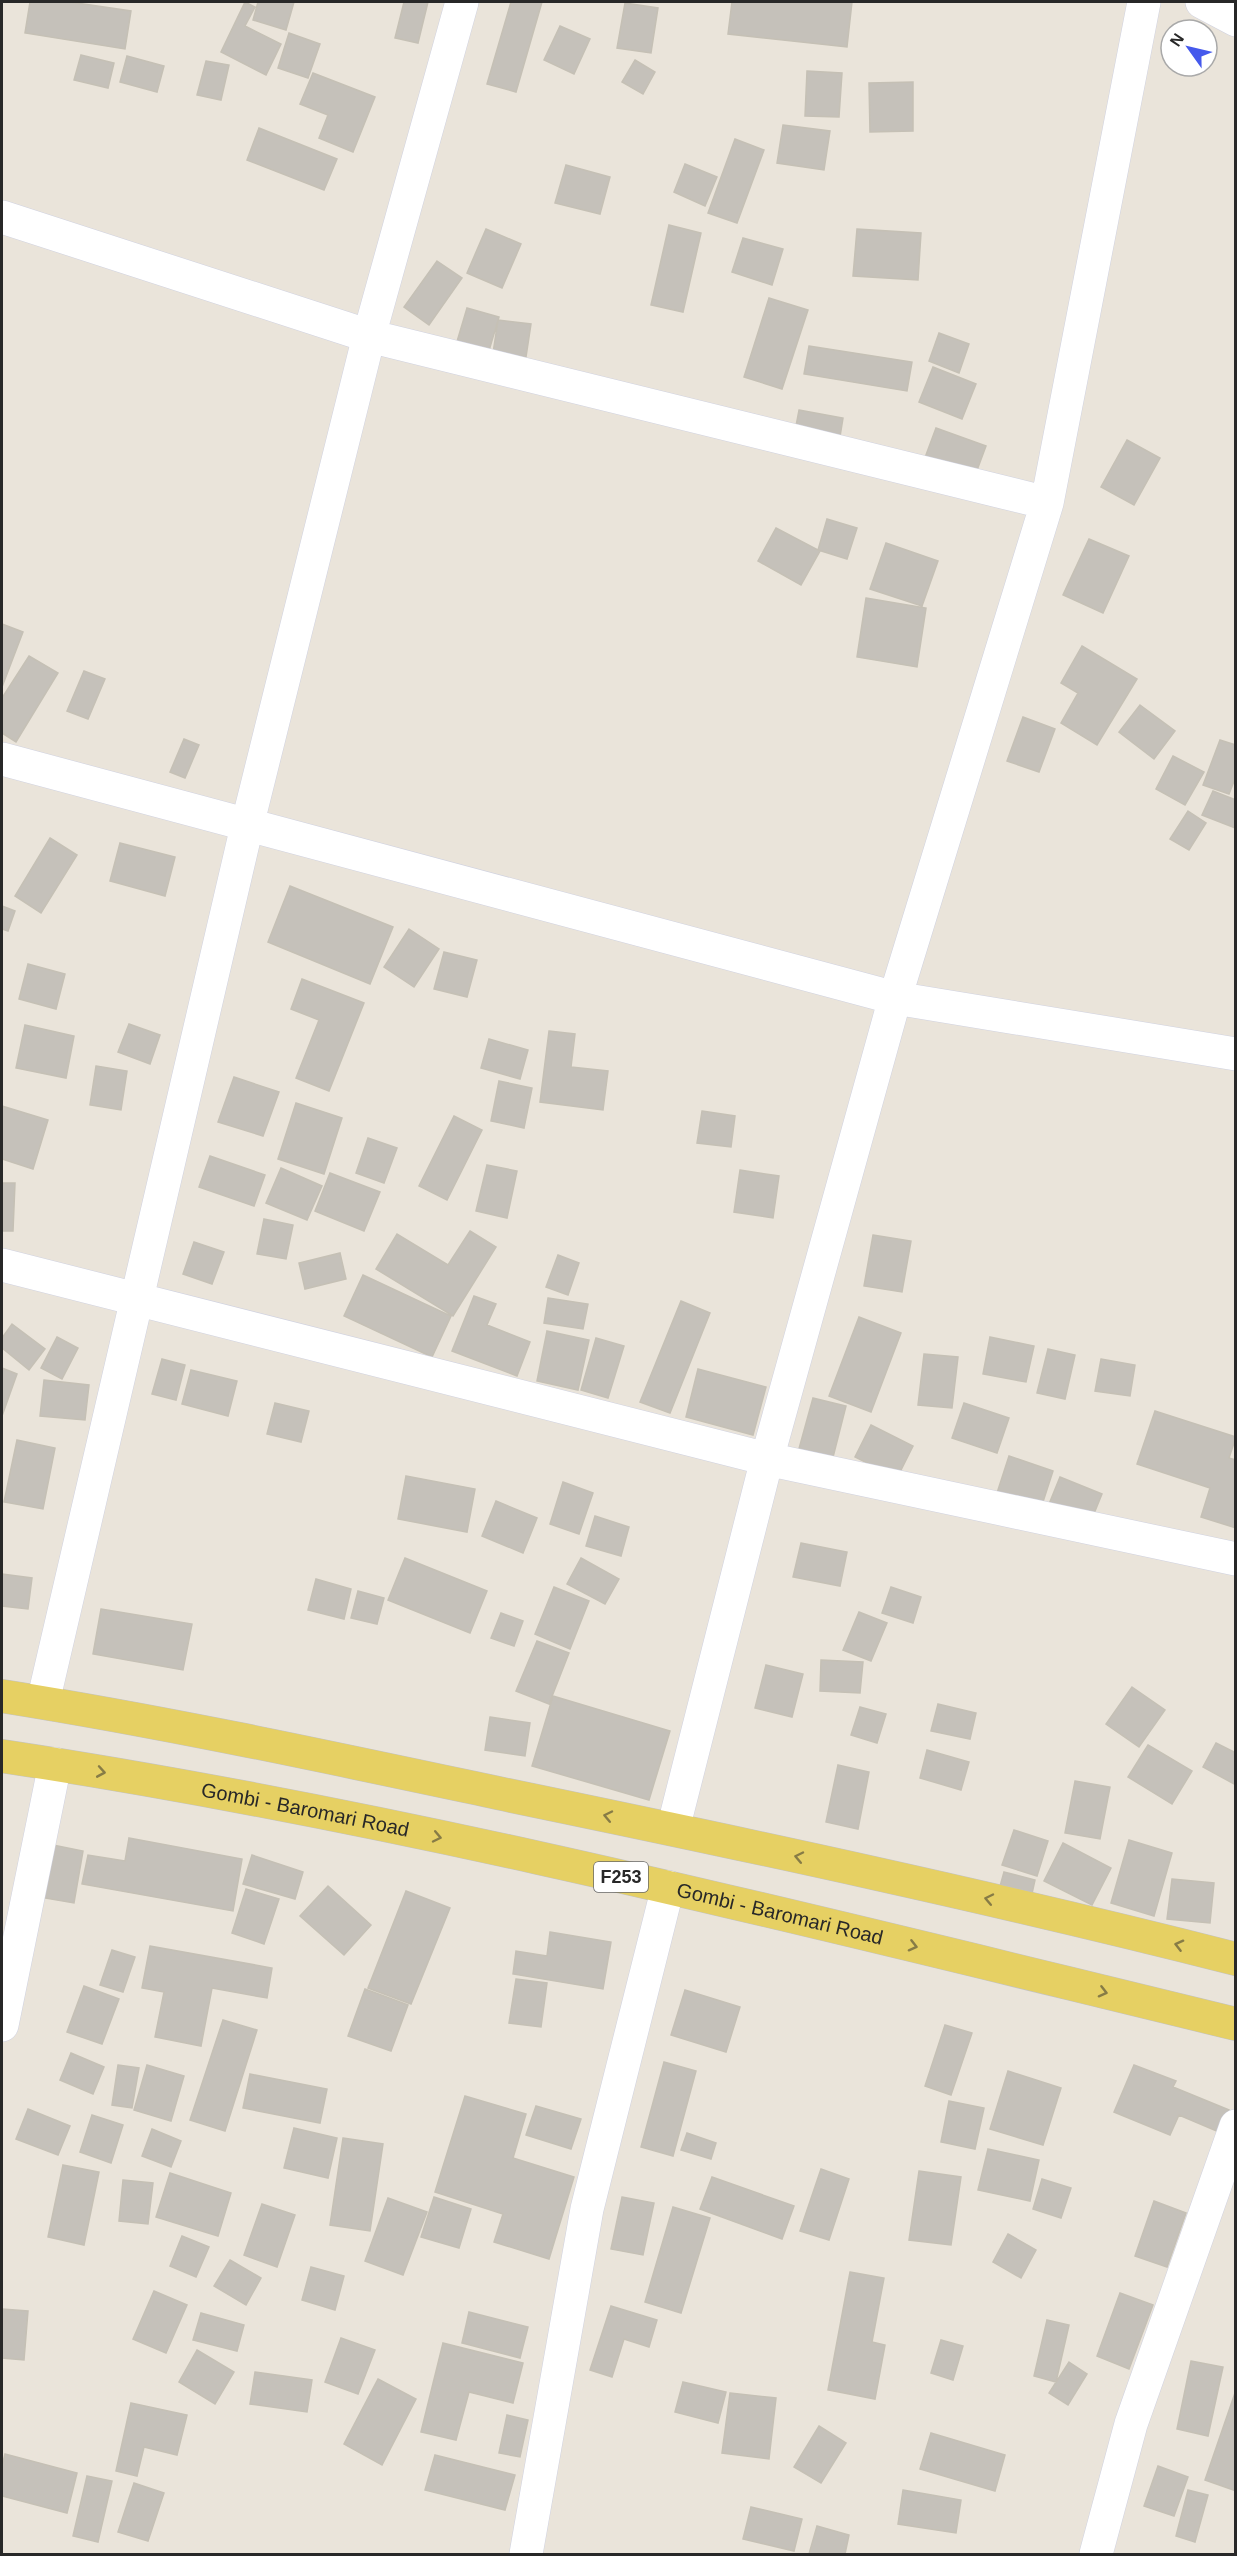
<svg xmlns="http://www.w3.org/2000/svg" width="1237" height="2556" viewBox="0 0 1237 2556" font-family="Arial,sans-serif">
<rect width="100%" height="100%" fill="#eae4da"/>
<path fill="#c5c1ba" stroke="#c5c0b5" stroke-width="1.5" d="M30,2h40l61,9 -6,38 -100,-16z
M245,2l10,5 -10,19 36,18 -15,31 -45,-23z
M258,2h36l-8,28 -33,-10z
M404,2h24l-10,41 -23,-5z
M511,2h31l-26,90 -29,-8z
M732,2h120l-5,45 -119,-13z
M625,3l33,5 -7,45 -34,-5z
M560,26l30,13 -16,35 -30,-14z
M289,33l31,11 -12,34 -30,-10z
M81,55l33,8 -6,25 -34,-8z
M127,56l37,10 -7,26 -37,-10z
M635,60l20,12 -12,22 -21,-12z
M206,61l23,4 -8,35 -24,-5z
M807,71l35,2 -3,44 -34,-1z
M313,73l62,24 -22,55 -34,-14 9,-23 -28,-11z
M913,82v49l-43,1 -1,-49z
M783,125l47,6 -6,39 -47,-7z
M259,128l78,31 -13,31 -77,-30z
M735,139l29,11 -27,73 -29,-10z
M685,164l32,13 -12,29 -31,-14z
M566,165l44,12 -10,37 -45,-11z
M669,225l32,8 -18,79 -32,-7z
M486,229l35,15 -19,44 -35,-15z
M857,229l64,4 -3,47 -65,-4z
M743,238l40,11 -11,36 -40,-13z
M437,261l25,17 -33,47 -25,-18z
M769,298l39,12 -26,79 -38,-12z
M467,308l32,9 -11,37 -32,-9z
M498,320l33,4 -5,33 -33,-4z
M939,333l30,11 -10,29 -30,-12z
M809,346l103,16 -5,29 -103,-17z
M933,367l43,17 -14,35 -43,-17z
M799,410l44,8 -5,31 -45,-7z
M936,428l50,18 -13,35 -50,-18z
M1127,440l33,18 -26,47 -33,-18z
M827,519l30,9 -10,31 -29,-9z
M776,528l44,23 -19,34 -43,-24z
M1089,539l40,17 -26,57 -40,-18z
M886,543l52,18 -16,45 -52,-17z
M866,598l60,10 -9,59 -60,-10z
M2,624l21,8 -21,55z
M1082,646l55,33 -40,66 -36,-22 17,-30 -17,-10z
M29,656l29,17 -42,69 -14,-9v-35z
M84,671l21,8 -17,40 -21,-8z
M1140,705l35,26 -21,28 -35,-27z
M1023,717l32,12 -16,43 -32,-11z
M184,739l15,6 -14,33 -15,-6z
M1220,740l16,5v31l-7,18 -26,-9z
M1173,756l31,16 -19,33 -29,-16z
M1213,791l23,9 -1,28 -33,-13z
M1188,811l18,12 -17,27 -19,-11z
M50,838l27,17 -36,58 -26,-17z
M120,843l55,14 -10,39 -55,-15z
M290,886l103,41 -23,57 -102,-42z
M2,906l13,5 -7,20 -6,-2z
M409,929l30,20 -25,38 -30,-20z
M444,952l33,8 -10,37 -33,-8z
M28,964l37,10 -9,35 -37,-10z
M302,979l62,24 -35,88 -33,-13 23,-58 -28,-11z
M129,1024l31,11 -10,29 -32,-12z
M25,1025l49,11 -8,42 -50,-10z
M549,1031l26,3 -4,33 37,4 -5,39 -63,-8z
M489,1039l39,11 -8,29 -39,-11z
M96,1066l31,5 -6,39 -31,-5z
M234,1077l45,15 -16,44 -45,-14z
M499,1081l33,7 -8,40 -33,-7z
M296,1103l46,15 -18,56 -46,-15z
M2,1106l46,14 -15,49 -31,-10z
M702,1111l33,5 -4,31 -34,-4z
M454,1116l28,14 -35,70 -28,-14z
M368,1138l29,10 -13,35 -28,-10z
M210,1156l55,19 -11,31 -55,-19z
M487,1165l30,6 -10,47 -31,-7z
M281,1168l41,18 -15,34 -41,-17z
M740,1170l39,6 -6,42 -39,-6z
M330,1173l50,19 -16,39 -49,-20z
M2,1183h13l-2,48h-11z
M264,1219l29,6 -7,34 -29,-5z
M470,1231l26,16 -43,69 -77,-47 21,-35 51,31z
M873,1235l38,6 -9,51 -38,-6z
M194,1242l30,10 -12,32 -29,-10z
M340,1253l6,26 -41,10 -6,-26z
M558,1255l21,8 -11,32 -22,-8z
M363,1275l88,41 -19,41 -88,-41z
M474,1296l22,8 -9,21 43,17 -13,34 -65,-25z
M548,1298l40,6 -5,25 -39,-6z
M681,1301l29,12 -40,100 -30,-11z
M859,1317l42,16 -30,79 -42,-16z
M12,1324l33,25 -16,21 -27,-22v-10z
M547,1331l42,9 -11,50 -41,-9z
M57,1337l21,11 -16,31 -21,-11z
M990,1337l44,9 -8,36 -43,-8z
M596,1338l28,8 -16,52 -27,-8z
M1048,1349l27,6 -10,44 -28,-6z
M924,1354l34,3 -6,51 -34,-3z
M162,1359l23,6 -9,35 -24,-6z
M1101,1359l34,6 -5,31 -35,-5z
M2,1368l15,6 -15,42z
M698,1369l68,18 -13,48 -67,-18z
M191,1370l46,11 -9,35 -46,-12z
M44,1380l45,5 -4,35 -45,-4z
M813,1398l33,8 -15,59 -34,-9z
M275,1403l34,8 -8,31 -34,-8z
M964,1403l45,15 -12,35 -45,-15z
M1155,1411l81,26 -7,21 7,2v68l-35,-11 9,-29 -73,-24z
M871,1425l42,21 -16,32 -42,-21z
M17,1440l38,8 -12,61 -39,-7z
M1009,1456l44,15 -12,37 -44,-15z
M406,1476l69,13 -8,43 -69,-13z
M1060,1477l42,17 -11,27 -42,-17z
M563,1482l30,11 -14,41 -29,-10z
M496,1501l41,17 -14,35 -41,-17z
M595,1516l34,11 -8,29 -35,-10z
M801,1543l46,9 -7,34 -47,-9z
M405,1558l82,33 -17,42 -82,-33z
M581,1558l38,21 -14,25 -38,-20z
M2,1574l30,4 -4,31 -26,-3z
M316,1579l35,10 -7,30 -36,-9z
M554,1587l35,14 -19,48 -35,-15z
M891,1587l30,10 -8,26 -31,-10z
M358,1591l26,7 -7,26 -26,-6z
M101,1609l91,15 -9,46 -90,-16z
M859,1612l28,11 -16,38 -28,-11z
M501,1613l22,8 -9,25 -23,-8z
M537,1641l32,12 -20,51 -33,-13z
M821,1660l42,2 -3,31 -40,-2z
M766,1665l37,9 -11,43 -37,-9z
M1132,1687l33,23 -26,37 -33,-23z
M553,1696l117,35 -21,69 -117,-34z
M938,1704l38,9 -6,26 -39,-8z
M860,1707l26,7 -9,29 -26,-8z
M490,1717l40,6 -5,33 -40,-6z
M1216,1743l20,10v32l-33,-18z
M1148,1745l44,26 -20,33 -44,-27z
M927,1750l42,12 -8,28 -41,-12z
M838,1765l31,7 -11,57 -32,-7z
M1075,1781l35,6 -10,52 -35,-6z
M1014,1830l34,11 -11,35 -35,-11z
M129,1838l113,21 -9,52 -151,-27 6,-29 37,6z
M1129,1840l43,13 -18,63 -43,-13z
M1063,1843l48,25 -19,37 -48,-24z
M48,1844l35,7 -9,52 -35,-6z
M252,1855l51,17 -8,27 -52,-15z
M1004,1872l31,8 -4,18 -32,-8z
M1172,1879l42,4 -4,40 -43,-4z
M328,1886l43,39 -27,30 -44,-39z
M246,1889l33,10 -15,45 -32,-11z
M406,1891l44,17 -39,96 -43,-16z
M550,1932l61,10 -8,47 -90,-15 3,-23 31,5z
M150,1946l122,22 -5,30 -55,-10 -11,58 -46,-9 9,-45 -22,-4z
M112,1950l23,7 -12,35 -23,-7z
M516,1979l31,4 -6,44 -32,-4z
M84,1986l35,13 -17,45 -35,-12z
M365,1989l43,16 -17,46 -43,-15z
M685,1990l55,17 -14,45 -55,-17z
M223,2020l34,10 -32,101 -35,-11z
M945,2025l27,8 -21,62 -26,-9z
M71,2053l33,14 -11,27 -33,-14z
M664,2062l32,9 -23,85 -32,-9z
M118,2065l21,3 -7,40 -20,-3z
M147,2065l37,11 -13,45 -37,-11z
M1134,2065l42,16 -3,6 56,23 -10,22 -40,-17 -9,20 -56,-23z
M1008,2071l53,17 -18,57 -53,-16z
M250,2074l77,15 -7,34 -77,-15z
M465,2096l61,18 -13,44 61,19 -25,82 -55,-17 9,-28 -68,-22z
M949,2101l35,7 -9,41 -34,-7z
M536,2106l45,13 -10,30 -45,-14z
M28,2109l42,17 -12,29 -42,-16z
M92,2115l31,10 -12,38 -31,-11z
M294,2128l43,10 -9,40 -44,-10z
M152,2129l29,12 -10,26 -29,-11z
M687,2133l29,10 -5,16 -30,-9z
M343,2138l40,6 -13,87 -40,-6z
M988,2149l51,11 -9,41 -52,-11z
M63,2165l36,7 -15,73 -36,-8z
M821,2169l28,10 -20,61 -29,-9z
M919,2171l42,6 -10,68 -42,-5z
M170,2173l61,20 -13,43 -62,-19z
M712,2177l82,29 -12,33 -82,-30z
M1042,2179l29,9 -10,30 -28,-9z
M123,2180l30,3 -5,41 -29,-3z
M434,2197l37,12 -12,39 -38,-11z
M622,2197l32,6 -11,52 -32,-6z
M388,2198l39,14 -24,63 -38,-14z
M1154,2201l32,12 -19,54 -32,-11z
M262,2204l33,11 -18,52 -33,-12z
M673,2207l37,11 -29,95 -36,-11z
M1008,2234l28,16 -15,28 -28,-16z
M182,2236l27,11 -13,30 -26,-11z
M230,2260l31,18 -15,27 -32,-19z
M311,2267l33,9 -9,34 -33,-10z
M850,2272l34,6 -12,64 13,3 -10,54 -47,-9z
M154,2291l33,14 -21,48 -33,-14z
M1120,2293l33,12 -24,64 -32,-13z
M611,2306l46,14 -8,27 -25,-8 -12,38 -22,-7z
M2,2309l26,2 -4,49 -22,-2z
M469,2312l59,15 -8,31 -58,-15z
M201,2313l43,12 -7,26 -44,-11z
M1047,2320l22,5 -13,57 -22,-6z
M341,2338l34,12 -17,44 -33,-12z
M941,2340l22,6 -10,34 -22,-7z
M443,2343l80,20 -10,40 -44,-11 -13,48 -35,-8z
M197,2350l37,22 -19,32 -36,-22z
M1191,2361l32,6 -15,69 -31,-7z
M1069,2362l18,12 -19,31 -19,-12z
M255,2372l57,8 -5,32 -57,-8z
M378,2379l38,20 -34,66 -38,-21z
M683,2382l43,10 -8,31 -43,-11z
M1236,2390v101l-31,-11z
M730,2393l46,5 -7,61 -47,-6z
M131,2403l56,12 -10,40 -33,-8 -7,29 -21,-5z
M507,2415l21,5 -8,37 -21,-4z
M819,2426l27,17 -25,40 -27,-16z
M931,2433l74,22 -10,36 -75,-22z
M5,2454l72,19 -10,40 -65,-17v-30z
M435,2455l80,20 -10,35 -80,-20z
M1158,2466l30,11 -14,39 -30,-10z
M87,2476l25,5 -14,61 -25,-6z
M134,2483l30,10 -16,48 -30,-9z
M903,2490l58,10 -5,33 -58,-9z
M1188,2490l20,5 -13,47 -19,-6z
M751,2507l51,12 -8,32 -51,-12z
M817,2526l32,9 -4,19h-36z"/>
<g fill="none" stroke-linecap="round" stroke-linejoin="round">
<g stroke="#d0d2e0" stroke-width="34">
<path id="street" d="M1202,2l34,18
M2,217l367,119 678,167
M2,759l893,239 341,56
M2,1265l765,194 469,100
M43,1702l204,-876 122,-490 93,-334
M673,1829l94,-370 128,-461 152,-495 97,-501
M2,2025l53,-261
M526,2554l61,-345 81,-322
M1096,2554l35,-130 105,-298"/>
</g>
<g stroke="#c3c3c3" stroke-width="34">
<g id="primary">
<path d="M2,1696c170,27 340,64 510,100 242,50 484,102 724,163"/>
<path id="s1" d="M2,1756c416,63 825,169 1234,268"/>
</g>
</g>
<use href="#street" stroke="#fff" stroke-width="33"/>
<use href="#primary" stroke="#e6d063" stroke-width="33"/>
</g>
<defs><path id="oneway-chevron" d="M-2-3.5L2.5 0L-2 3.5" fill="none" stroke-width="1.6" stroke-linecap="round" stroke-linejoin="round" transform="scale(1.5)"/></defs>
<g stroke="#877c46">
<use href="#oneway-chevron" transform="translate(101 1772) rotate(10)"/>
<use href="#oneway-chevron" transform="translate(608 1816) rotate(-168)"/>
<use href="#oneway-chevron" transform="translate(437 1837) rotate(12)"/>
<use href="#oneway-chevron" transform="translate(799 1857) rotate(-168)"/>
<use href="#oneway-chevron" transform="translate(989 1899) rotate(-168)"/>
<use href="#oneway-chevron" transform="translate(1179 1945) rotate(-166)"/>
<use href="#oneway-chevron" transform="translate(913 1946) rotate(14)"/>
<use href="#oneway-chevron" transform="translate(1103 1992) rotate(14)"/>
</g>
<g text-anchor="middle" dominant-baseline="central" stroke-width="4.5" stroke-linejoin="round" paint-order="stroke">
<rect fill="#fff" stroke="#686868" stroke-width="1.5" x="594" y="1862" width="54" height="30" rx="4.5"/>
<g font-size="18" font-weight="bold" fill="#282828">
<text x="621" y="1877">F253</text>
</g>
<g font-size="20" fill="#282828" stroke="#fff">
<text stroke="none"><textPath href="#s1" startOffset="308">Gombi - Baromari Road</textPath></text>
<text stroke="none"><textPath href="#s1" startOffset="794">Gombi - Baromari Road</textPath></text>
</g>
</g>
<rect width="1237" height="2556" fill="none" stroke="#282828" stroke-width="6"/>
<g transform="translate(1189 48) rotate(304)"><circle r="28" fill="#ffffff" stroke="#a9a9a9" stroke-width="1.5"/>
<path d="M0-4.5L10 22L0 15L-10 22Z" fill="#4559ec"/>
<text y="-9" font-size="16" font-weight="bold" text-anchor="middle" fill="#282828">N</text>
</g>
</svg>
